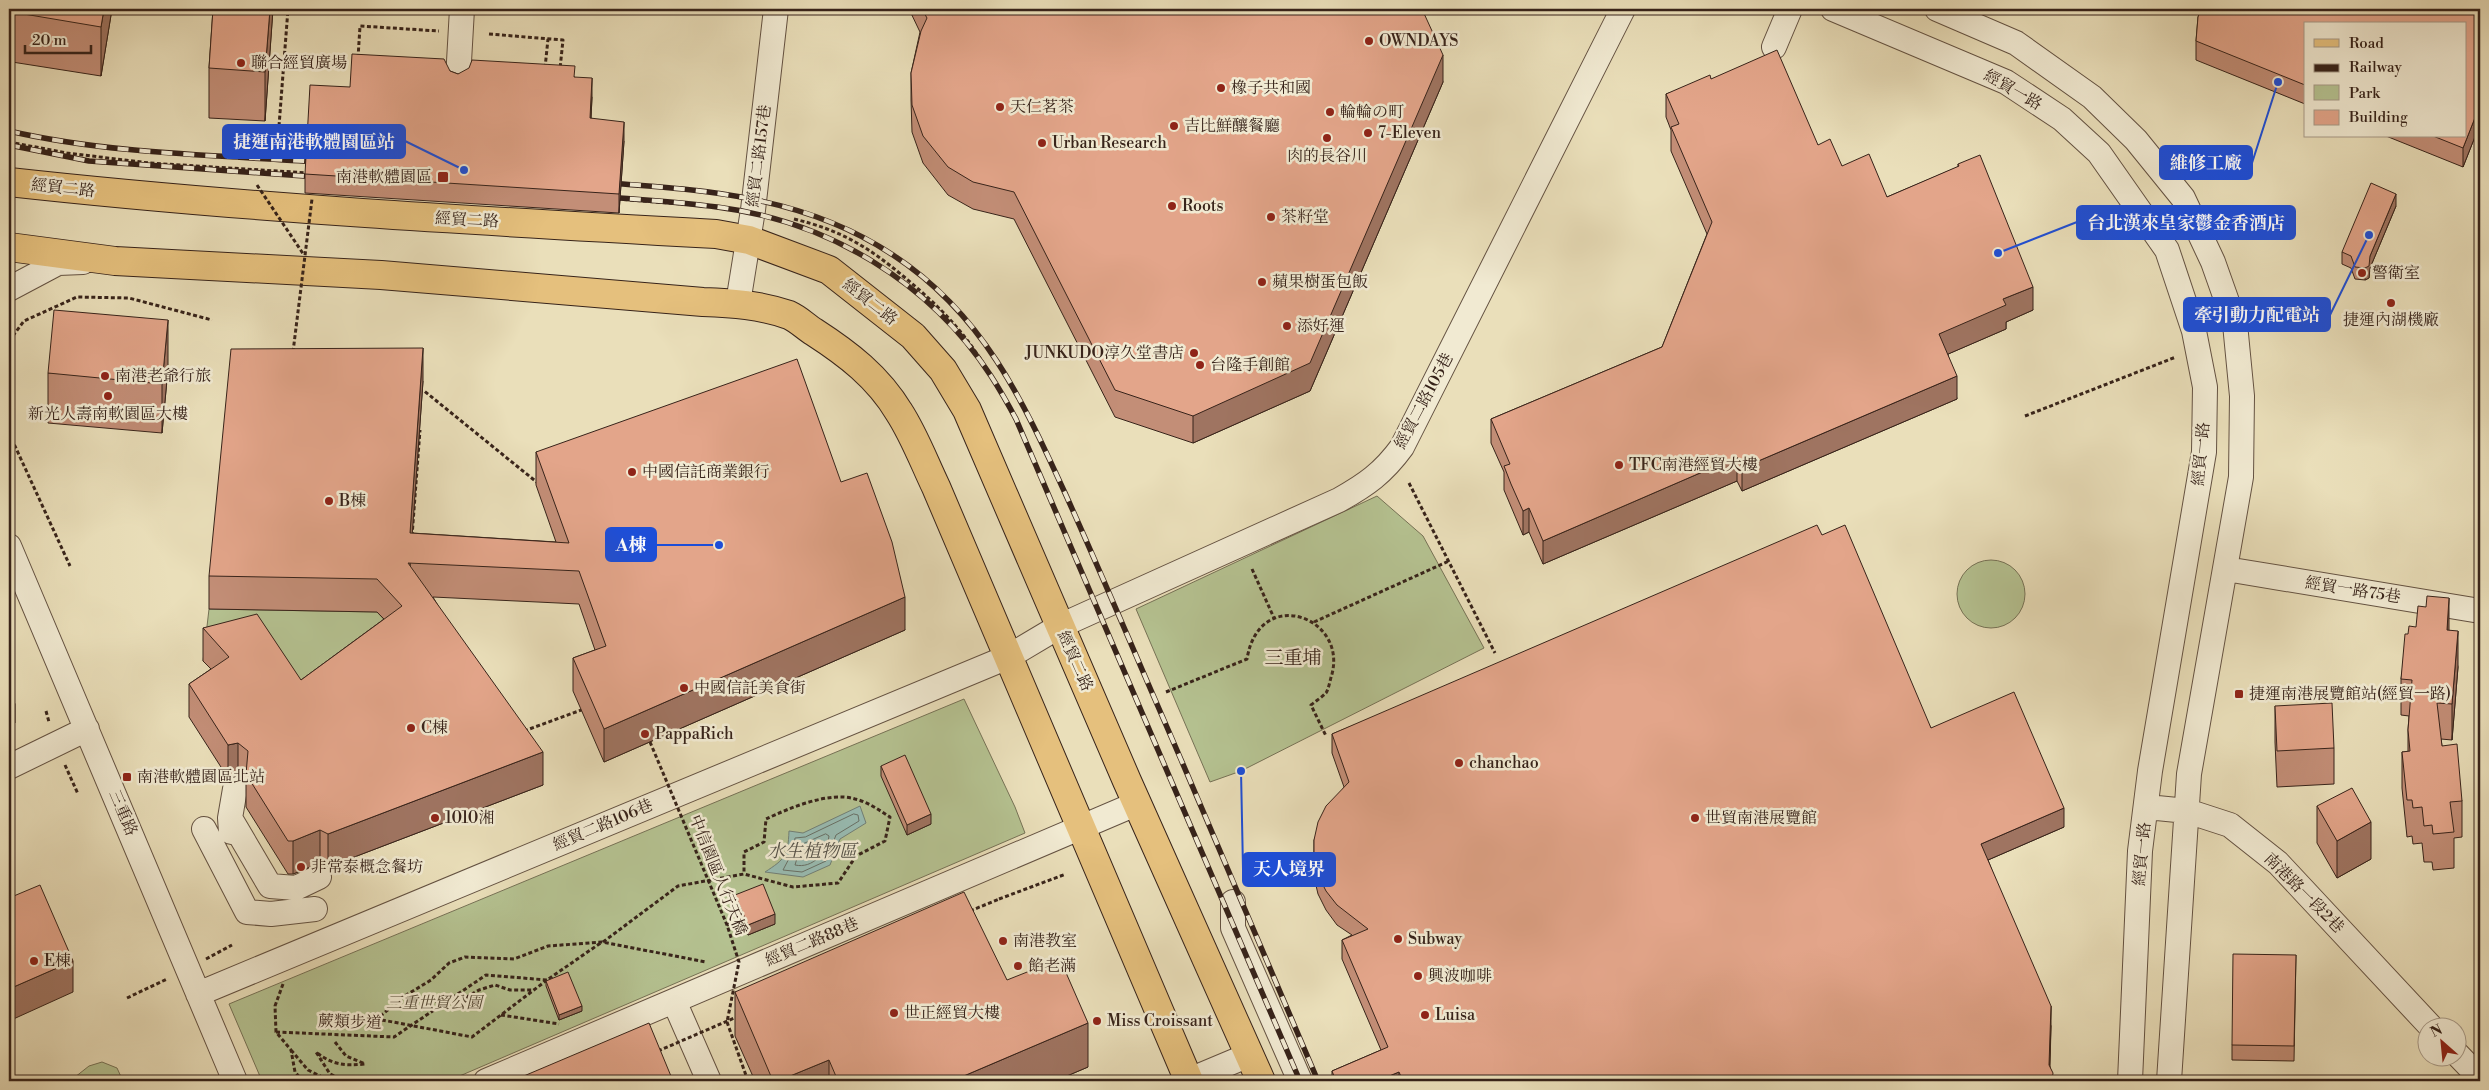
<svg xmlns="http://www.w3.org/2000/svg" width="2489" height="1090" viewBox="0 0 2489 1090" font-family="'Libre Bodoni','Noto Serif TC','Noto Serif JP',serif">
<rect width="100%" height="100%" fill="#eadfba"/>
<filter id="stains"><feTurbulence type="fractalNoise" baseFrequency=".004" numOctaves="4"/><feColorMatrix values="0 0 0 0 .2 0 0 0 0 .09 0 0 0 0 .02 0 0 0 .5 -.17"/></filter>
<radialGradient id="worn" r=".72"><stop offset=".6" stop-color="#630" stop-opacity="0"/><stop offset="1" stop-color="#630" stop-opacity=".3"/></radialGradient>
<path fill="#b5c291" stroke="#767256" d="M1377,496l46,40 61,112 -243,123 -31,11 -74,-173z
M1957 594a34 34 0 1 1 68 0a34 34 0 1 1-68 0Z
M209,609l168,3 25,27 -101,74 -44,-65 -54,13z
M964,699l51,108 10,26 -577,248h-186l-33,-77z
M102,1062l15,6 6,13h-53l19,-15z"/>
<path fill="#98bcb3" stroke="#717f76" d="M860,806l6,17 -26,16 -10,26 -27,12 -38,-5c20,-13 23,-16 24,-41l14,2z"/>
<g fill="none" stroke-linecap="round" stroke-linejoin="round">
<path stroke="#687066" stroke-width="1" d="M854,814l4,1 1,6 -23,14 -10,26 -24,11 -19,-2 10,-19 2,-13 10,-1z
M826,834l3,2c-2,16 -16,33 -34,29l6,-20z"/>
<g stroke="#645242" stroke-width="26">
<path id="minor" d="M1833,9l173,73 56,37 37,34 68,97 27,81 11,56 -1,65 -54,319 -10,80 -10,230
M1937,9l79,34 76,54 44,43 47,58 30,64 22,62 7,72 -1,81 -52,297 -20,307
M1774,47l16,-38
M458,79l4,-70
M9,289l49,-26 25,-1
M738,303l15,-93 23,-201
M9,546l226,535
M2226,569l254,42
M9,767l78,-38
M2147,807l40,4 43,14 48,38 154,165
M230,818l40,68 26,2 23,-11
M204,829l43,83 24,2 44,-5
M231,832l-1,-14 5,-29
M1233,902v26l67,153
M198,994l810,-337 52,-31 279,-126c27,-15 44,-27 63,-53l221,-438
M674,1001l35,80
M2456,1053l24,25
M486,1081l652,-278
M1187,1081l62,-26"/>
</g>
<g stroke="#37231a" stroke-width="30">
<path id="major" d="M9,182c235,26 471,39 707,52l33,6 80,30 84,66 30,34 24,40 160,371 134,300
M9,247l106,14 266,14 322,27c29,1 58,3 86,13 9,4 17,12 25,17 34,22 64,45 85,80 15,23 25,50 37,75l253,594"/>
</g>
<path stroke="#37231a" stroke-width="3" stroke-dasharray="4 2.5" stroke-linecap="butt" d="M489,34l74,6 -3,29
M358,58l2,-32 79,5
M545,68l3,-29
M278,139l10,-130
M9,142l58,11 82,10 160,10
M617,199l104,8
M794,219c46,11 73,27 109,57 23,19 46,40 64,64 51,67 81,157 116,234
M9,341l15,-20 53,-24 52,1 83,22
M419,390h4l116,94
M2025,416l151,-59
M9,433l61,133
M1409,483l86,170
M412,536l8,-106
M1252,569l22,49
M1314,622l135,-61
M1166,692l81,-33c12,-74 100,-43 85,15 -2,6 -3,14 -6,19 -4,4 -10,8 -15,12l15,31
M46,711l3,11
M524,731l60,-22
M65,765l13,29
M999,899l67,-25
M727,925l14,-5
M603,942l75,-56 66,-12 49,13 45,-4 18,-27 29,-15 5,-24c-11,-7 -22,-15 -35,-18 -25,-8 -66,9 -89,20l-2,23 -20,10v22
M206,959l26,-14
M547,980l-75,57 -95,-18 26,-22 28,-17 18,-17 16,-6 49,2 34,-13 54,-4 104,20
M283,984l-8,22 1,26 15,18 4,22 8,9
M403,997l52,7 24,-14 16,-5 15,5h23
M127,998l40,-19
M501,1015l58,9
M727,1022l21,59
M335,1042l11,14 19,8c-20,2 -33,1 -49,-12l14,22 16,7
M291,1050l17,20 22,11"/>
<use href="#minor" stroke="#f1ead2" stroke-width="24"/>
<use href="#major" stroke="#e5c07d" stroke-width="28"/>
<g stroke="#37231a" stroke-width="5.5">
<path id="rail" d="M9,131c101,23 206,24 309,31
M9,145l80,16 229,16
M608,183c101,7 198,14 285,72 90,59 129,144 172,238 28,62 55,125 82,188 58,133 114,267 171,400
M608,197c36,3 73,5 109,10 111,14 213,75 274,169 9,14 17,28 25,43l284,662"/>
</g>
<use href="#rail" stroke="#f1ead2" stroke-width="4" stroke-dasharray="11" stroke-linecap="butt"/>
<path stroke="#37231a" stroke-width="3" stroke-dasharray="4 2.5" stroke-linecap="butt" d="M257,185l47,70
M293,352l19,-153
M650,742l77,183 12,37 -12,60
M970,911l29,-12
M276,1032l118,5 92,-62 61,5 55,-38
M658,1051l81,-35"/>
</g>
<path fill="#c38e77" stroke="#37231a" d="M112,9l-11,67 -89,-14v-50z
M213,9h60l-8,112 -56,-3v-50z
M909,9h513l21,73 -133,309 -117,52 -78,-26 -101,-198 -41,-10 -25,-14 -25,-32 -11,-31 -1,-32v-27l9,-41z
M2201,9h279v115l-17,43 -77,-31h79v-112h-160v80l-109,-44v-19l2,-24z
M450,71l8,3 117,3 17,20 -1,21 33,23 -5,72 -314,-20v-19l45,-87z
M1711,79l107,66 24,21 45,31 71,-30v-3l75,146 -27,12v7l-58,25 9,45 -215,92 -5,-10 -194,83 -14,-32 -6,3 -19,-45v-18l-13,-29v-24l171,-72 45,-113 -36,-83v-21l-5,-13v-23z
M2396,206l-26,62 -1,10 -4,2 -10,-1 -4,-11 -9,-4v-12z
M168,369l-6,64 -114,-10v-50z
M423,381l-11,152 144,9 -20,-57v-33l305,30 64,148 -301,132 -31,-71v-33l22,-8 -16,-46 -146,-7 110,188 -215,82 -8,-4 -27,11h-5l-42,-67v-25l-8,-6 -10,2 -39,-61v-33l22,-15 -8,-8v-33l98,52 83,-61 -7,-7 -168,-3v-33z
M1822,535l109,193 133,99 -76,33 63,166 -1,40 3,15h-721v-10l49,-21 -39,-91v-19l10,-5 -15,-10 -11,-15 -8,-16 -4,-17v-37l30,-53 -12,-34v-19z
M2449,630l9,37 -6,73 -11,-1 1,7 20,55v36l-8,1v30l-21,2 -1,-8h-8l-2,-19 -9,1 -1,-8 -5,1 -5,-49v-36h6v-22l1,-14 -8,-1v-36l7,-45z
M2275,706l59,42v36l-57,3 -2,-45z
M881,766l50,58 -24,11 -26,-59z
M2317,806l54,53 -34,19 -20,-35z
M735,895l40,29 -27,11 -13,-30z
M2296,955l-2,106 -62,-1v-15z
M1007,980l81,87 -33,14h-300l-20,-45v-44z
M546,981l36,30 -23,9 -13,-34z"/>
<path fill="#9f7461" stroke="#37231a" d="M104,9h8l-11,67v-49z
M270,9h3l-8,112v-49z
M1443,55v27l-133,309 -117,52v-27z
M592,78v19l-2,40v-19z
M2480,105v19l-17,43v-19z
M624,122v19l-5,72v-19z
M2396,194v12l-26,62 -1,10 -4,2v-12z
M2033,287v23l-27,12v7l-67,29v-24l64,-35z
M168,320v49l-6,64v-49z
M423,348v33l-13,185v-33z
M1957,376v23l-215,92v-23z
M1737,457v24l-194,83v-23z
M1529,508v24l-6,3v-24z
M905,597v33l-301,132v-33z
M2449,598v37l-2,-5z
M2458,631v36l-6,73v-36z
M15,704v19l-6,3v-20z
M238,743v33l-10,2v-33z
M543,752v33l-215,82v-33z
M2064,808v19l-83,36v-19z
M931,814v10l-24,11v-10z
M2371,822v37l-34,19v-37z
M320,830v33l-27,11v-33z
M775,914v10l-27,11v-10z
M73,961v31l-64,29v-32z
M582,1006v5l-23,9v-5z
M2051,1006v20l-2,55v-16z
M1088,1023v44l-33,14h-103z
M829,1060v21h-51z
M1399,1072v9h-22z"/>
<path fill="#e3a58a" stroke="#37231a" d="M12,9h92l-3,18 -89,-15z
M213,9h57l-5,63 -56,-4z
M922,9h500l21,46 -133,308 -117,53 -78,-26 -101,-198 -41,-10 -25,-15 -25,-31 -11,-31 -1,-32 10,-42 6,-13z
M2201,9h279v96l-17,43 -30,-12h32v-112h-160v61l-109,-44 2,-24z
M1777,50l41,95 12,-6 12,27 27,-12 18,43 72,-31 -1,-2 22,-9 53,132 -30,12 3,6 -67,29 18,42 -215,92 -5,-11 -194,84 -14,-33 -6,3 -12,-27 -7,-18 6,-2 -19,-45 171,-72 50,-125 -41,-95 8,-3 -13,-30 44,-19 1,4z
M352,54l92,5 6,12 8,3 11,-6 3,-8 103,6 -1,11 18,1 -2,40 34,4 -5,72 -314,-20 5,-89 40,2z
M2371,183l25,11 -26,62 -1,10 -4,2 -10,-1 -4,-11 -9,-4z
M54,310l114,10 -6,64 -114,-11z
M423,348l-13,185 159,10 -33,-91 261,-93 44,123 26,-9 25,69 13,55 -301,132 -31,-71 33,-12 -27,-75 -171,-8 135,189 -215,82 -8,-4 -27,11h-5l-42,-67 2,-23 -10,-8 -10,2 -39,-61 40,-27 -26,-29 54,-14 44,66 101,-74 -25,-27 -168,-3 22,-227z
M1817,525l5,10 23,-10 86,203 83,-36 50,116 -83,36 70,162 -2,59 4,8 -1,8h-649l-4,-9 -22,9h-41l-4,-10 56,-24 -46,-107 26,-11 -31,-24 -11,-14 -8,-16 -4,-17v-18l4,-18 8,-16 23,-24 -17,-48z
M2427,596l22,2 -2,32 11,1 -6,73 -15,-1 5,43 15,-2 5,57 -12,1 4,30 -21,2 -1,-9 -8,1 -2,-19 -9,1 -1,-8h-5l-5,-48 8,-1 -2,-21 4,-50 -11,-1 4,-45h3l1,-8 7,1 2,-21 8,1z
M9,690l6,14 -6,2z
M2332,703l2,45 -57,3 -2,-45z
M905,755l26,59 -24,11 -26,-59z
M2352,788l19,34 -34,19 -20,-35z
M763,884l12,30 -27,11 -13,-30z
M40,885l33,76 -64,28v-91z
M964,892l43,88 53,-21 28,64 -136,58h-114l-9,-21 -51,21h-5l-38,-89z
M2233,954l63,1 -2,91 -62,-1z
M568,972l14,34 -23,9 -13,-34z
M649,1023l24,58h-161z"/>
<g fill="#8f2418" stroke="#f1ead2" stroke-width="2">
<circle cx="1369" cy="41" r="5"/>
<circle cx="241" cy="63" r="5"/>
<circle cx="1221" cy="88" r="5"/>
<circle cx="1000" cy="107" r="5"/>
<circle cx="1330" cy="112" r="5"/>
<circle cx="1174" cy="126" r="5"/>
<circle cx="1368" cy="133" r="5"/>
<circle cx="1327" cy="138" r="5"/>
<circle cx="1042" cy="143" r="5"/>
<rect x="437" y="171" width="12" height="12" rx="2.5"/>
<circle cx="1172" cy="206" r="5"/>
<circle cx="1271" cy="217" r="5"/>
<circle cx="2362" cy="273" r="5"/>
<circle cx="1262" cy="282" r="5"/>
<circle cx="2391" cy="303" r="5"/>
<circle cx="1287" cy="326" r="5"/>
<circle cx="1194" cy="353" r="5"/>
<circle cx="1200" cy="365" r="5"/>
<circle cx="105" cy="376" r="5"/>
<circle cx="108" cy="396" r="5"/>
<circle cx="1619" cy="465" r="5"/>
<circle cx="632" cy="472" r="5"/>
<circle cx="329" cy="501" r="5"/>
<circle cx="684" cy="688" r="5"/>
<rect x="2234" y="689" width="10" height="10" rx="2.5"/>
<circle cx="411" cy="728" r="5"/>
<circle cx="645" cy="734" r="5"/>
<circle cx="1459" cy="763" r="5"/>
<rect x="122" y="772" width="10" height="10" rx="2.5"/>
<circle cx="435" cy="818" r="5"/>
<circle cx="1695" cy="818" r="5"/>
<circle cx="301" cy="867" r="5"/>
<circle cx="1398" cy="939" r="5"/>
<circle cx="1003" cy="941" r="5"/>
<circle cx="34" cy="961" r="5"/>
<circle cx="1018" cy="966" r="5"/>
<circle cx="1418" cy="976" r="5"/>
<circle cx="894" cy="1013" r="5"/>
<circle cx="1425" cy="1015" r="5"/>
<circle cx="1097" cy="1021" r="5"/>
</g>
<g text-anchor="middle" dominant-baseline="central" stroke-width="5" stroke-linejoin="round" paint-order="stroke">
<g font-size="16" fill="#37231a" stroke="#f1ead2" text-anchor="start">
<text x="1379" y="41">OWNDAYS</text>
<text x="251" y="63">聯合經貿廣場</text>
<text x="1231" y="88">橡子共和國</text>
<text x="1010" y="107">天仁茗茶</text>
<text x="1340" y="112">輪輪の町</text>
<text x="1184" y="126">吉比鮮釀餐廳</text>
<text x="1378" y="133">7-Eleven</text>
<text x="1052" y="143">Urban Research</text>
<text x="1327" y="156" text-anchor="middle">肉的長谷川</text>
<text x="432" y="177" text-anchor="end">南港軟體園區</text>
<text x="1182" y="206">Roots</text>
<text x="1281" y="217">茶籽堂</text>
<text x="2372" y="273">警衛室</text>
<text x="1272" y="282">蘋果樹蛋包飯</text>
<text x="2391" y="320" text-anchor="middle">捷運內湖機廠</text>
<text x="1297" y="326">添好運</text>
<text x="1184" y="353" text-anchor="end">JUNKUDO淳久堂書店</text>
<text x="1210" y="365">台隆手創館</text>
<text x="115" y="376">南港老爺行旅</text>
<text x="108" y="414" text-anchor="middle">新光人壽南軟園區大樓</text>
<text x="1629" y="465">TFC南港經貿大樓</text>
<text x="642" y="472">中國信託商業銀行</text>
<text x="339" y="501">B棟</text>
<text x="694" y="688">中國信託美食街</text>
<text x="2249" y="694">捷運南港展覽館站(經貿一路)</text>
<text x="421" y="728">C棟</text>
<text x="655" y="734">PappaRich</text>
<text x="1469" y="763">chanchao</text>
<text x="137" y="777">南港軟體園區北站</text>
<text x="445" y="818">1010湘</text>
<text x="1705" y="818">世貿南港展覽館</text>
<text x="311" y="867">非常泰概念餐坊</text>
<text x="1408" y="939">Subway</text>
<text x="1013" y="941">南港教室</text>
<text x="44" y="961">E棟</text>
<text x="1028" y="966">餡老滿</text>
<text x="1428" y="976">興波咖啡</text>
<text x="904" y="1013">世正經貿大樓</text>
<text x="1435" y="1015">Luisa</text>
<text x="1107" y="1021">Miss Croissant</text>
</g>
<g font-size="16" fill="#37231a" stroke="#f1ead2">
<text transform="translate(2013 90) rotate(30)">經貿一路</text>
<text transform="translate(759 156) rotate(-83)">經貿二路157巷</text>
<text transform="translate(63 188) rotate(6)">經貿二路</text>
<text transform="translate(467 220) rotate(3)">經貿二路</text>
<text transform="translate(870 302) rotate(38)">經貿二路</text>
<text transform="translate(1424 401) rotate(-62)">經貿二路105巷</text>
<text transform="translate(2201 454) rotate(-85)">經貿一路</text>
<text transform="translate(2353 590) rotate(9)">經貿一路75巷</text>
<text transform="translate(1075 661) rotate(66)">經貿二路</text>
<text transform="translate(123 813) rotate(67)">三重路</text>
<text transform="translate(603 825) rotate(-23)">經貿二路106巷</text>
<text transform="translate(2142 854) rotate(-85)">經貿一路</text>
<text transform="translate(718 875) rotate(68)">中信園區人行天橋</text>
<text transform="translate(2304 893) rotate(45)">南港路一段2巷</text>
<text transform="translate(812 942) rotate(-23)">經貿二路88巷</text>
<text transform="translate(350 1022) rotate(2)">蕨類步道</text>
</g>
<g font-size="16" font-style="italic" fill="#564b38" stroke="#f1ead2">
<text x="434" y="1003">三重世貿公園</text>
</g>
<g font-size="18" font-style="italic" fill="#545148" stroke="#f1ead2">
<text x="812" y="851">水生植物區</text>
</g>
<g font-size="19" fill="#37231a" stroke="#f1ead2">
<text x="1293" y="658">三重埔</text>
</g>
</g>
<path fill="none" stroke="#1d4ed8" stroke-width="2" d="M464 170L405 141M2278 82L2252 163M1998 253L2077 222M2369 235L2330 315M719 545L656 545M1241 771L1243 869"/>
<g fill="#1d4ed8" stroke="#f1ead2" stroke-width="2">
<circle cx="464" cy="170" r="5"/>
<circle cx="2278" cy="82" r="5"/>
<circle cx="1998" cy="253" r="5"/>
<circle cx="2369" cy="235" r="5"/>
<circle cx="719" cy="545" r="5"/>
<circle cx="1241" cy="771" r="5"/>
</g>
<g fill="#1d4ed8" stroke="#1d4ed8" stroke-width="2">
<rect x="223" y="125" width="182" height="33" rx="5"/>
<rect x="2160" y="146" width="92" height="33" rx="5"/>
<rect x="2077" y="206" width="218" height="33" rx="5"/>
<rect x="2184" y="298" width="146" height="33" rx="5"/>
<rect x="606" y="528" width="50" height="33" rx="5"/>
<rect x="1243" y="853" width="92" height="33" rx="5"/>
</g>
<g font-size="18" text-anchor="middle" font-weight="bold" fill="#fff">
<text x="314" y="148">捷運南港軟體園區站</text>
<text x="2206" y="169">維修工廠</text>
<text x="2186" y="229">台北漢來皇家鬱金香酒店</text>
<text x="2257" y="321">牽引動力配電站</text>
<text x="631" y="551">A棟</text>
<text x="1289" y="875">天人境界</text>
</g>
<rect width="2489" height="1090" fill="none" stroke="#eadfba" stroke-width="30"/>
<rect x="10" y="10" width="2469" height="1070" fill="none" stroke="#37231a" stroke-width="2.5"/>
<rect x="15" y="15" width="2459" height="1060" fill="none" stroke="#37231a"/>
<rect x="2304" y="22" width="162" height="115" fill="#f1ead2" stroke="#a79a88"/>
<rect x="2314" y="39" width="25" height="8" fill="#e5c07d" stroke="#a79a88"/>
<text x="2349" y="48" font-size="15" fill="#37231a">Road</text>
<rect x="2314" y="64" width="25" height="8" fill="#37231a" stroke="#a79a88"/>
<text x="2349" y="72" font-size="15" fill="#37231a">Railway</text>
<rect x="2314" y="85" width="25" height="15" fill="#b5c291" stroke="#a79a88"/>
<text x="2349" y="98" font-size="15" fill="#37231a">Park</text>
<rect x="2314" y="110" width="25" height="15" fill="#e3a58a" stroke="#a79a88"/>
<text x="2349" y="122" font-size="15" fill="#37231a">Building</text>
<g transform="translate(2442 1042) rotate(333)"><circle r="24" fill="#f1ead2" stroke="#a79a88"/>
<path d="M0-4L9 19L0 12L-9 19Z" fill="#8f2418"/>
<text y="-8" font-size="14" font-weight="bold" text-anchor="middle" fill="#37231a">N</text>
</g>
<path d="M25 45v8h66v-8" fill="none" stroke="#37231a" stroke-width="2.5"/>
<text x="32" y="45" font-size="15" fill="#37231a" stroke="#f1ead2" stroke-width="4" paint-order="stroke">20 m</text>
<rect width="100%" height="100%" filter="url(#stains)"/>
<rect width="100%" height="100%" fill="url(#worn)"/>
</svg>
